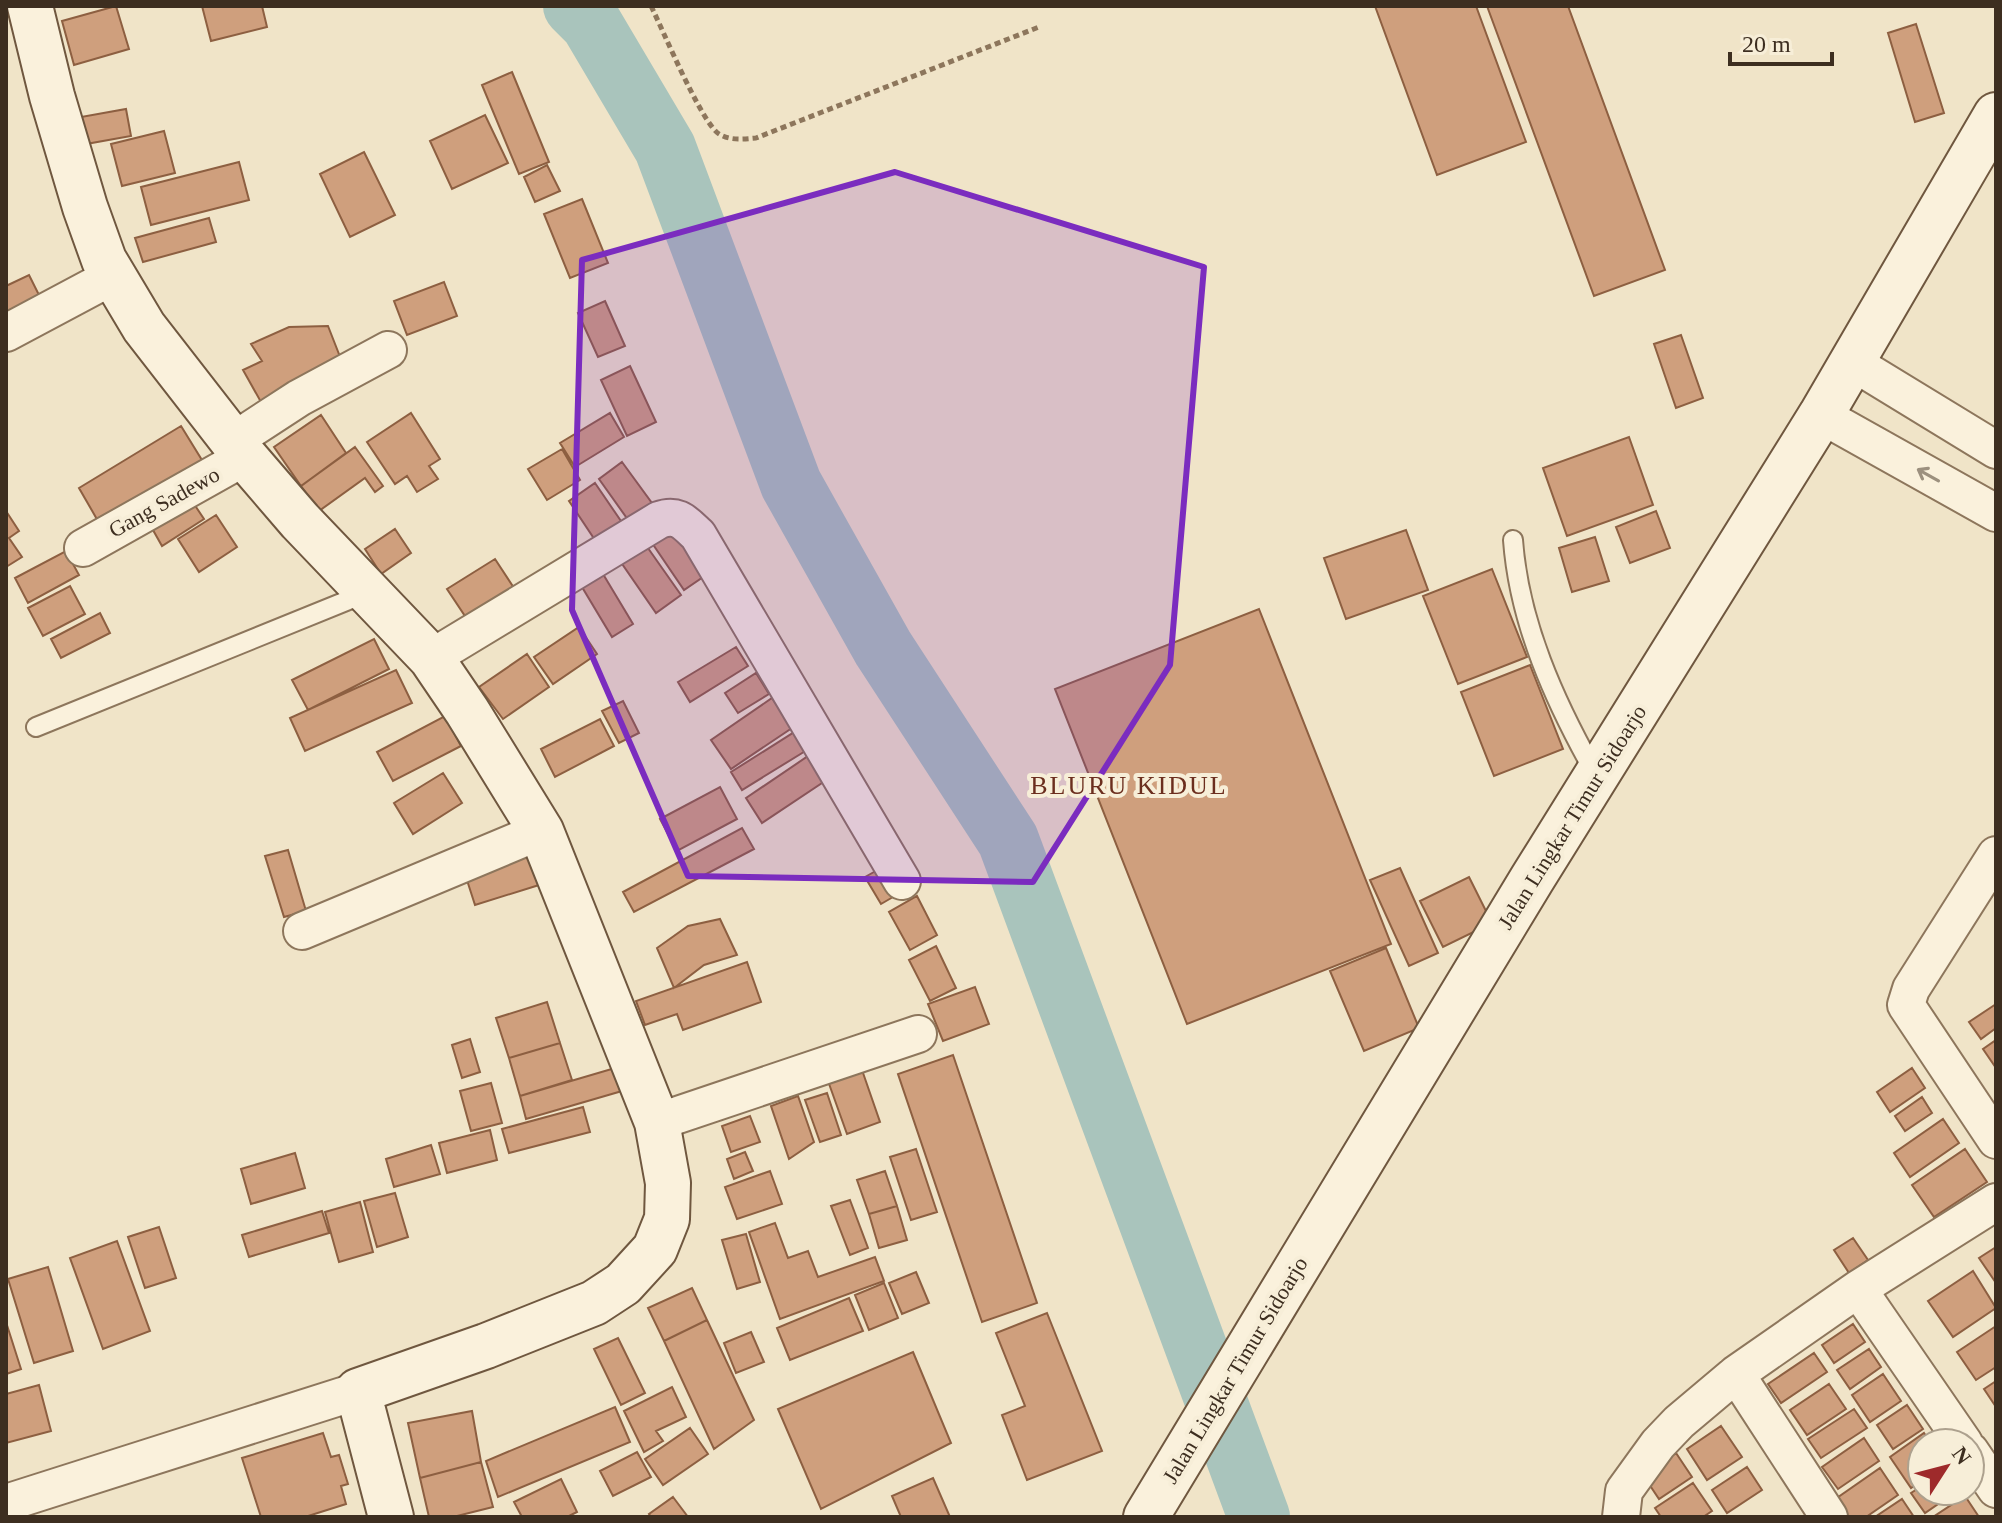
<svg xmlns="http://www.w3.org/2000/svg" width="2002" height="1523" viewBox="0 0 2002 1523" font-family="Georgia,serif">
<rect width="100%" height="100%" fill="#f0e4c8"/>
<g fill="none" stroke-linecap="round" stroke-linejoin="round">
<path stroke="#a9c4bc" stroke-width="62" d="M574,6l17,17 74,125 126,336 92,164 125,192 251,677"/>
</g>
<path fill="#cf9f7d" stroke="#8d5f41" stroke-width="2" d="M116,6l13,43 -55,16 -12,-44z
M202,6h60l5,21 -56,14z
M1375,6h101l50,136 -89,33z
M1487,6h81l97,264 -71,26z
M1916,24l28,89 -29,9 -27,-89z
M512,72l37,90 -30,12 -37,-89z
M126,109l5,27 -45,8 -5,-27z
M485,115l23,48 -56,26 -22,-48z
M164,131l11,42 -53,13 -11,-42z
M364,152l31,63 -45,22 -30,-63z
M239,162l10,38 -98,25 -10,-38z
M547,165l13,26 -25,11 -11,-25z
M582,199l26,64 -38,15 -26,-64z
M209,218l7,24 -73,20 -8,-24z
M29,275l13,26 -36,18v-33z
M444,282l13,34 -50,19 -13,-34z
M605,301l20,45 -27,11 -20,-44z
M328,326l16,41 -83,35 -18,-32 19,-9 -11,-17 38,-17z
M1681,335l22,63 -27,10 -22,-64z
M630,366l26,56 -29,14 -26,-56z
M411,413l29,46 -11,7 9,13 -21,13 -10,-16 -12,8 -28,-42z
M610,413l14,24 -49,30 -15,-24z
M321,415l25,38 -45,33 -27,-39z
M181,426l24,39 -103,63 -23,-40z
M1629,437l24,68 -86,31 -24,-68z
M355,447l28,39 -8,6 -10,-14 -46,33 -18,-25z
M562,449l18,31 -33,20 -19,-31z
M622,462l38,52 -24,17 -37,-52z
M595,483l28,41 -26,19 -28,-42z
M194,504l10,15 -42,27 -9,-16z
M6,511l13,20 -10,7 13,19 -16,10z
M1656,511l14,37 -40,15 -14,-36z
M216,515l21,32 -38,25 -21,-33z
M672,525l34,50 -22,15 -34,-50z
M395,529l16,24 -30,21 -16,-25z
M1406,530l22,60 -82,29 -22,-61z
M1595,537l14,44 -37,11 -13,-44z
M643,541l38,54 -25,18 -38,-55z
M66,551l13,24 -51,28 -13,-25z
M495,559l19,29 -47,31 -20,-30z
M600,569l33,55 -21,13 -33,-55z
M1492,569l35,88 -69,27 -35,-88z
M70,586l15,28 -42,22 -15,-28z
M1259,609l132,335 -204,80 -132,-335z
M100,613l10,20 -49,25 -10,-19z
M579,627l18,27 -44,30 -19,-27z
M374,639l15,30 -81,41 -16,-30z
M736,647l12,19 -58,36 -12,-20z
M527,654l22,33 -46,32 -24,-32z
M1530,665l33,84 -69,27 -33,-84z
M396,670l16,33 -107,48 -15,-33z
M756,673l13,21 -31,19 -13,-20z
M772,698l20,30 -61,41 -20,-29z
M623,701l16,32 -20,10 -17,-32z
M445,716l16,30 -68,35 -16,-29z
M600,719l14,27 -59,31 -14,-28z
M796,731l11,19 -65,40 -11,-18z
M811,754l17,25 -66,44 -16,-25z
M443,773l19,30 -49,31 -19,-31z
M720,787l17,32 -60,32 -17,-32z
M742,828l12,21 -120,63 -11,-20z
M288,850l18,61 -22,6 -19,-61z
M529,854l10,31 -64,20 -10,-31z
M890,863l15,27 -24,14 -16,-27z
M1400,868l38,85 -29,13 -39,-86z
M1469,877l23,46 -49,24 -23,-46z
M917,896l20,39 -27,15 -21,-38z
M720,919l17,36 -33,10 -30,23 -17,-40 31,-22z
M936,946l20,42 -26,13 -21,-41z
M1386,948l33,80 -55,23 -34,-80z
M747,962l14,40 -78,28 -6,-16 -32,11 -9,-24z
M975,987l14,37 -46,17 -15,-37z
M547,1002l13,41 -51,15 -13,-40z
M1996,1004v24l-15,11 -12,-17z
M470,1039l10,33 -18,6 -10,-33z
M1996,1040v28l-13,-19z
M560,1043l12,37 -52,16 -11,-38z
M953,1055l84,248 -55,19 -84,-248z
M615,1068l7,23 -96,28 -6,-23z
M1912,1068l13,20 -35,24 -13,-20z
M862,1070l18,52 -33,12 -19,-53z
M491,1083l11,40 -31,8 -11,-40z
M827,1093l14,42 -21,7 -15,-42z
M798,1096l16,46 -25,17 -18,-53z
M1922,1097l10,16 -27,18 -10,-15z
M583,1107l7,25 -81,21 -7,-24z
M750,1116l10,26 -29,10 -9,-26z
M1943,1119l16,24 -49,34 -16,-24z
M490,1130l7,30 -50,13 -8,-30z
M431,1145l9,29 -46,13 -8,-28z
M916,1149l21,63 -26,8 -21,-63z
M1965,1149l22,33 -53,35 -22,-32z
M745,1152l8,19 -19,8 -7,-20z
M295,1153l10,35 -54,16 -10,-35z
M770,1171l12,33 -45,15 -12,-32z
M885,1171l12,35 -28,8 -12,-34z
M395,1193l13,44 -31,10 -13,-46z
M850,1200l18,48 -18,7 -19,-49z
M360,1202l13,50 -34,10 -14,-50z
M897,1206l10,34 -28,8 -10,-34z
M322,1211l7,22 -80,24 -7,-22z
M775,1223l13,35 20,-7 10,26 57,-20 9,24 -104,38 -31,-87z
M159,1227l17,51 -31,10 -17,-51z
M746,1234l14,48 -23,7 -15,-49z
M1853,1238l15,22 -19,13 -15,-23z
M117,1241l33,90 -47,18 -33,-91z
M1996,1247v36l-17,-25z
M48,1267l25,84 -39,12 -26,-84z
M1973,1271l23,37 -43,29 -25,-36z
M916,1272l13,31 -27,11 -13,-31z
M884,1283l14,35 -29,12 -14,-35z
M692,1288l15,32 -43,21 -16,-33z
M849,1298l14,33 -73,29 -13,-32z
M1047,1313l55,138 -75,29 -25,-65 23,-9 -29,-73z
M707,1320l47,100 -40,29 -50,-108z
M6,1322l15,47 -15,5z
M1853,1324l12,18 -31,21 -12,-18z
M1996,1326v41l-20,13 -19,-28z
M751,1332l13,30 -28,11 -12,-30z
M618,1338l27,55 -24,12 -27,-56z
M1869,1349l12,18 -31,22 -13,-19z
M913,1352l38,91 -130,66 -43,-100z
M1814,1353l13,19 -46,31 -13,-19z
M1883,1374l18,27 -31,21 -18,-27z
M1996,1381v26l-12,-18z
M1829,1384l17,25 -39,26 -17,-25z
M39,1385l12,46 -45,12v-49z
M672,1387l14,30 -30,14 7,10 -19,11 -20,-41z
M1907,1405l16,24 -30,20 -16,-24z
M615,1407l15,35 -132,55 -12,-36z
M1854,1409l13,19 -46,30 -13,-19z
M472,1411l9,51 -61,16 -12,-55z
M1721,1426l21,31 -35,23 -20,-31z
M690,1428l18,26 -45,31 -18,-26z
M323,1433l8,24 8,-2 9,29 -7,2 5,18 -41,13h-44l-19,-59z
M1924,1433l7,10h-9v37l-11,8 -21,-31z
M1864,1438l15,23 -41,28 -16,-22z
M637,1452l14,25 -38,19 -13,-25z
M1676,1453l16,24 -33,22 -16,-24z
M481,1462l12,45 -40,10h-24l-9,-39z
M1747,1467l15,23 -35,23 -15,-23z
M1880,1468l18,27 -32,22h-20l-12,-17z
M933,1478l17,39h-49l-9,-21z
M561,1479l16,33 -10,5h-45l-8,-15z
M1693,1483l19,28 -9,6h-42l-6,-9z
M1922,1486v5h35l-32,22 -14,-20z
M1965,1496l14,21h-46z
M673,1497l15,20h-37l-2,-3z
M1902,1499l12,18h-39z"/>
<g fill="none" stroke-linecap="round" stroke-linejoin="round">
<g stroke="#8d765c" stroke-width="22">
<path id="lane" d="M1513,540c6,83 42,162 82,233
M36,727l330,-134"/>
</g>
<g stroke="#8d765c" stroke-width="40">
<path id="street" d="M6,333l107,-57
M1852,362l144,88
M1821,415l175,98
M233,441l66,-43 89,-48
M83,548l162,-91
M431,658l228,-138c19,-7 26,3 39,15l204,346
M1996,855l-85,134 -5,16 90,135
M302,931l239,-100
M657,1122l261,-88
M1858,1289l106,154
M1736,1374l93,143
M1970,1451l26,38
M6,1503l352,-112
M1621,1517l3,-26 34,-47 21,-22 57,-48 122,-85 138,-87"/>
</g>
<g stroke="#6f573f" stroke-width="48">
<path id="secondary" d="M30,6l22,90 33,111 19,53 40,67 101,130 55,64 131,137 36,53 74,120 116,291 11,61 -1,36 -12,30 -32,35 -29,19 -108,43 -128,45 33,126
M1146,1517l386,-638 289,-464 175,-300"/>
</g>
<path stroke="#8d765c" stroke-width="5" stroke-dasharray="6 4" stroke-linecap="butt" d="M651,6c12,24 50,116 68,128 11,7 25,5 37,4l283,-111"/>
<use href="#lane" stroke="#faf1dc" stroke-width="18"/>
<use href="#street" stroke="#faf1dc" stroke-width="36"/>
<use href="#secondary" stroke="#faf1dc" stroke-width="44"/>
</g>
<defs><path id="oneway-shaft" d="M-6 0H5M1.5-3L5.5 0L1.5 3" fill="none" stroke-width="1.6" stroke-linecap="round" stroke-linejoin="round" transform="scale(2)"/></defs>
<use stroke="#9c907e" href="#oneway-shaft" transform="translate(1928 475) rotate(-151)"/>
<path fill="#7b2cbf" fill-opacity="0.2" stroke="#7b2cbf" stroke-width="6" stroke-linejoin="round" d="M895,172l309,95 -34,398 -137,217 -345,-6 -116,-266 10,-350z"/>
<g text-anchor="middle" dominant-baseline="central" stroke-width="8" stroke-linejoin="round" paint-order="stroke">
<g font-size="22" fill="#3d2e20" stroke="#f7eed8">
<text transform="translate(164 502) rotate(-29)">Gang Sadewo</text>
<text transform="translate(1572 817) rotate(-58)">Jalan Lingkar Timur Sidoarjo</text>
<text transform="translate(1235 1370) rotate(-59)">Jalan Lingkar Timur Sidoarjo</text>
</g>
<g font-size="26" letter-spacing="2" fill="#6b2e1e" stroke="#f7eed8">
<text x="1129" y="785">BLURU KIDUL</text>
</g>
</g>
<rect width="2002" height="1523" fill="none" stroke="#3d2e20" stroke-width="16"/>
<g transform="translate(1946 1467) rotate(54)"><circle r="38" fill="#f7eed8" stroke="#ada18e" stroke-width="2"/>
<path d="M0-6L14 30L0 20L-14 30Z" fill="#9e2a2b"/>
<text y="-12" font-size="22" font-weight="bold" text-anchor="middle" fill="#3d2e20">N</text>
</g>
<path d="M1730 52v12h102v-12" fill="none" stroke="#3d2e20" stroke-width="4"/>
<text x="1742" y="52" font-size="24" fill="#3d2e20" stroke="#f7eed8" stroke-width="6" paint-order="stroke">20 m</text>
</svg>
